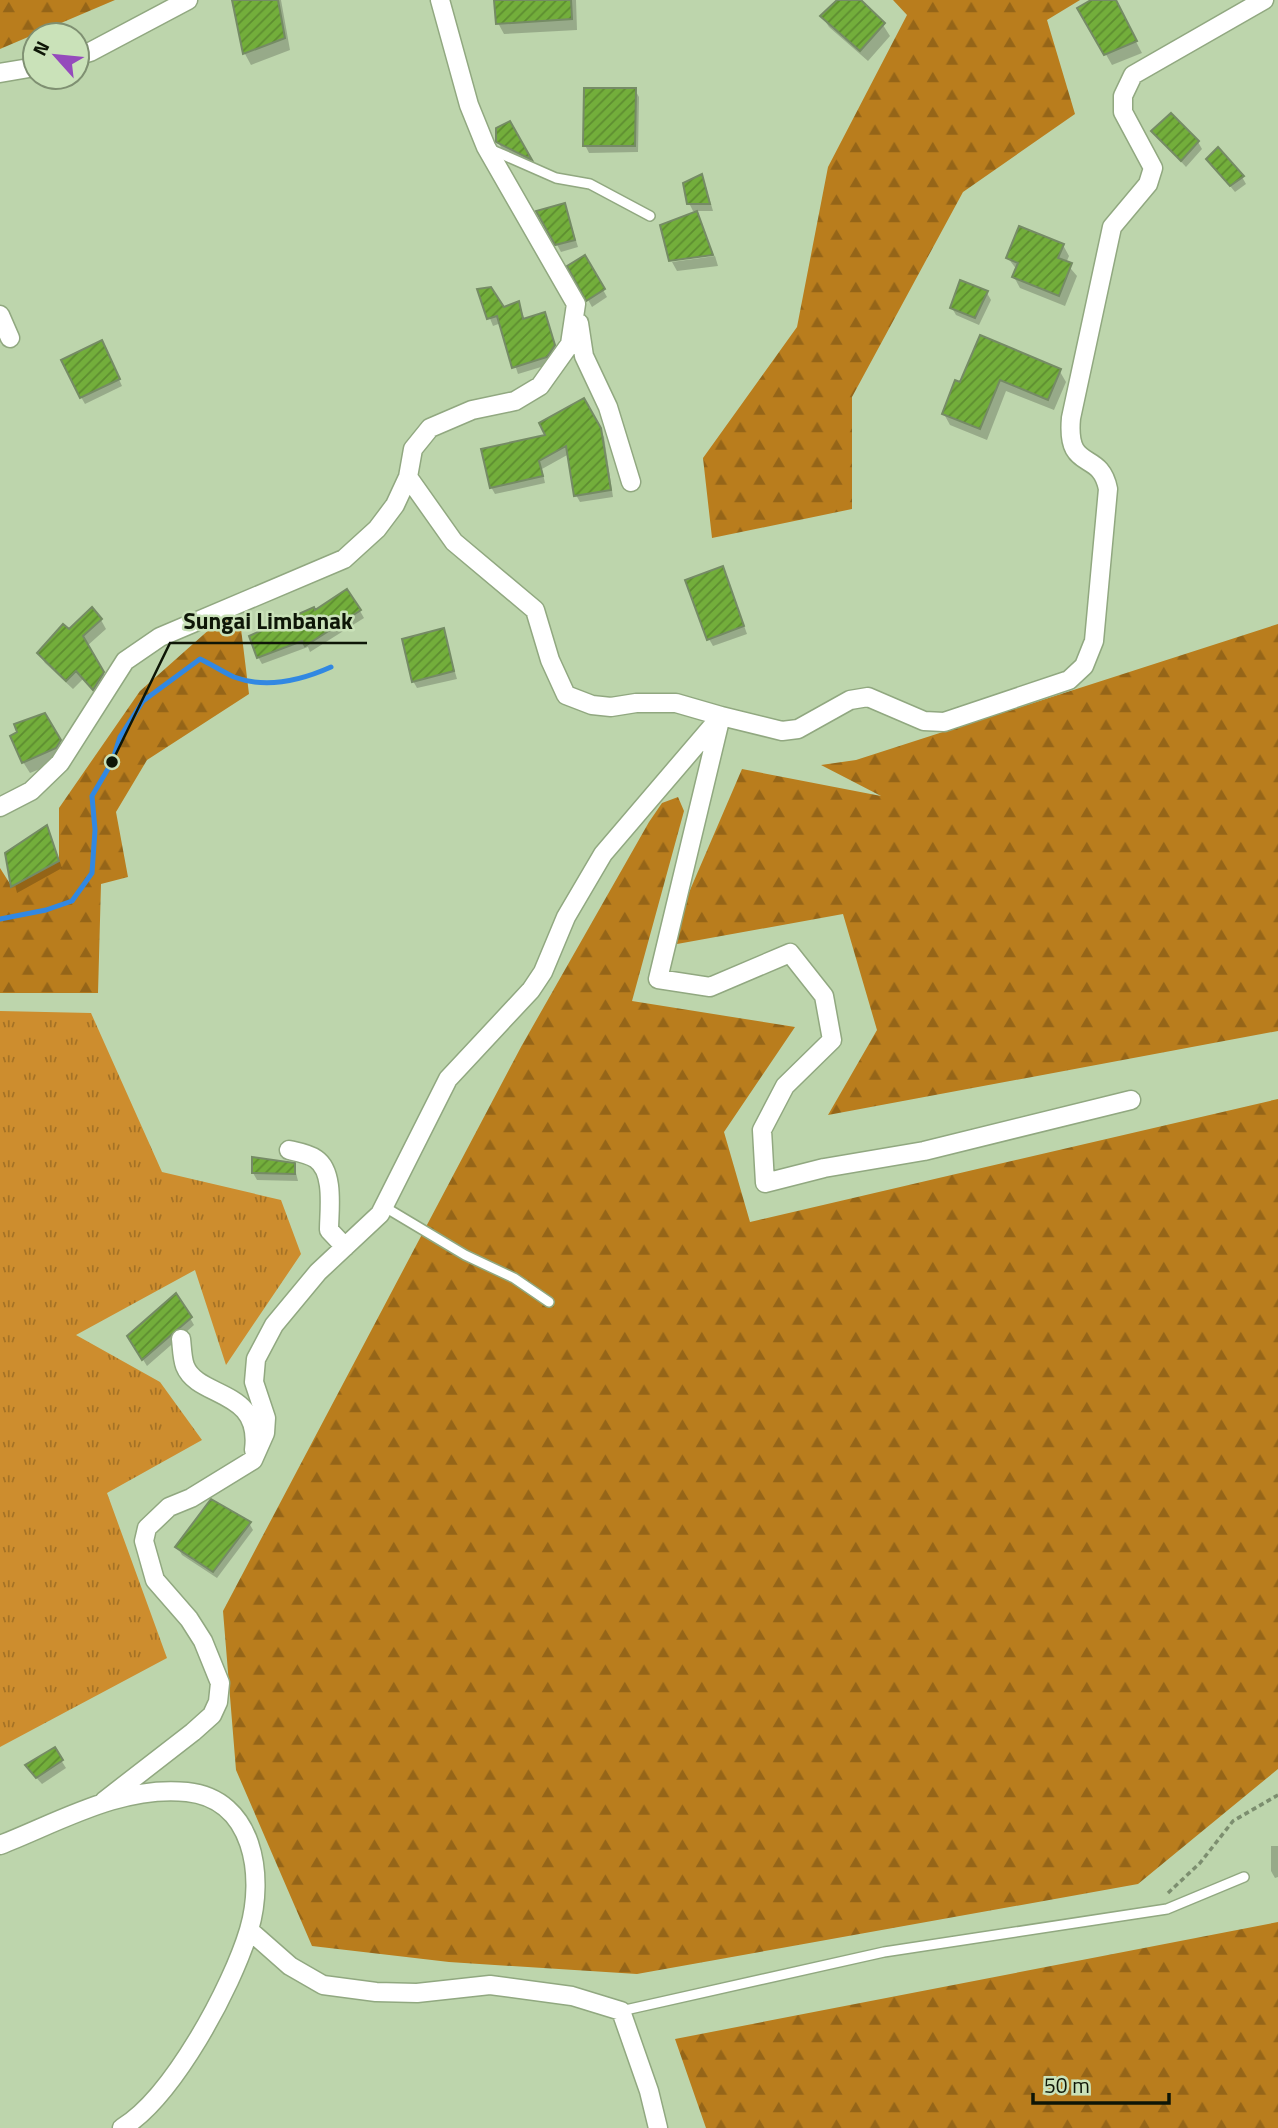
<svg xmlns="http://www.w3.org/2000/svg" width="1278" height="2128" viewBox="0 0 1278 2128" font-family="'Titillium Web',sans-serif">
<defs>
<pattern id="grass-tufts" width="24" height="20" patternUnits="userSpaceOnUse" patternTransform="scale(1.75)"><rect width="24" height="20" fill="#cd8d2e"/><path d="M3 7l-1-3M5 7V3M7 7l1-3M15 17l-1-3M17 17v-4M19 17l1-3" fill="none" stroke="#a57225"/></pattern>
<pattern id="forest-firs" width="22" height="20" patternUnits="userSpaceOnUse" patternTransform="scale(1.75)"><rect width="22" height="20" fill="#b97d1d"/><path d="M5 1l3.5 6h-7zM16 11l3.5 6h-7z" fill="#956518"/></pattern>
<pattern id="building-hatch" width="6" height="6" patternUnits="userSpaceOnUse" patternTransform="scale(1.75)"><rect width="6" height="6" fill="#73ae3b"/><path d="M-1 1l2-2M0 6l6-6M5 7l2-2" fill="none" stroke="#5d8d30"/></pattern>
</defs>
<rect width="100%" height="100%" fill="#bdd5ac"/>
<path fill="url(#grass-tufts)" d="M0,1011l91,2 71,159 119,28 20,54 -75,111 -31,-95 -119,65 84,47 42,58 -95,53 60,165 -167,89z"/>
<path fill="url(#forest-firs)" d="M0,0h115l-115,49z
M893,0h187l-33,20 28,94 -112,78 -111,205v112l-140,29 -9,-80 94,-131 31,-160 79,-152z
M238,604l11,90 -102,66 -31,52 12,65 -27,7 -3,109h-98v-125l12,19 47,-26v-53l81,-117z
M1278,624v407l-450,84 49,-85 -34,-116 -177,32 76,-177 139,27 -60,-31 35,-5z
M678,797l6,14 -52,190 163,26 -71,105 26,90 528,-123v670l-140,115 -501,90 -188,-12 -137,-16 -76,-176 -13,-159 298,-564 128,-225 13,-19z
M1278,1922v206h-572l-31,-89z"/>
<path fill="#0003" d="M242,0h39l9,50 -39,15 -6,-11 -10,-52z
M496,0h80l1,30 -73,4 -6,-11z
M839,0h20l24,25 7,11 -22,25 -39,-34 -7,-11z
M1095,0h19l28,53 -30,12 -32,-56z
M635,90l4,7 -1,55 -49,1 -4,-8z
M510,123l23,41 -31,-15 -4,-7z
M1153,131l45,11 4,7 -16,18z
M1208,159l34,18 4,7 -11,8z
M701,176l4,7 8,28h-20l-4,-8z
M565,205l13,42 -17,5 -22,-40z
M696,213l17,40 -42,8 -9,-35z
M1063,245l6,11 -3,7 11,13 -12,30 -45,-18 -6,-11 3,-7 -9,-12z
M715,256l3,10 -41,5 -5,-9z
M585,257l22,40 -15,10 -22,-40z
M479,291l24,18 16,-5 6,16 19,-6 14,39 -7,11 -33,10 -17,-51 -8,3z
M987,293l4,7 -12,25 -23,-10 -4,-7z
M105,349l17,37 -37,18 -4,-7z
M1059,370l7,12 -12,28 -48,-19 -19,49 -37,-15 -6,-11 17,-30z
M584,400l20,37 9,60 -33,5 -4,-7 -7,-41 -27,15 3,14 -50,11 -4,-7z
M726,575l21,59 -34,12 -4,-7z
M360,611l4,7 -54,34 -2,-5 -46,17 -4,-7 57,-45z
M101,620l5,9 -19,17 22,37 -10,15 -16,-19 -10,10 -28,-26 -6,-9 30,-22z
M443,630l14,49 -40,9 -4,-7z
M44,715l22,38 -4,7 -32,13 -7,-11z
M50,834l12,34 -45,25 -10,-39z
M294,1165l4,16 -41,-1 -4,-7z
M190,1318l4,7 -47,41 -18,-29z
M249,1523l4,7 -36,48 -35,-23 -4,-7z
M54,1749l12,19 -24,16 -11,-12z
M1271,1846h7v31l-3,1 -4,-7z"/>
<g fill="none" stroke-linecap="round" stroke-linejoin="round">
<path stroke="#3188e2" stroke-width="5" d="M0,919l46,-9 26,-9 20,-28 3,-43 -3,-34 20,-34 8,-25 23,-36 57,-42c11,5 23,13 34,18 32,12 68,3 97,-10"/>
</g>
<path fill="url(#building-hatch)" stroke="#758b65" stroke-width="2" d="M232,0h46l7,38 -42,16z
M494,0h77l1,19 -76,5z
M837,0h24l24,23 -25,28 -40,-35z
M1091,0h25l21,41 -33,14 -27,-47z
M584,88h52l-1,58h-52z
M1171,113l28,28 -18,20 -30,-30z
M510,121l22,39 -36,-18v-14z
M1218,147l26,29 -14,10 -24,-27z
M702,174l8,30h-23l-4,-21z
M565,203l10,37 -20,5 -19,-34z
M697,211l16,44 -44,6 -9,-36z
M1019,226l45,18 -6,14 14,5 -13,33 -47,-19 6,-14 -12,-5z
M585,255l20,34 -19,12 -19,-35z
M960,280l28,11 -13,27 -25,-10z
M491,287l13,20 15,-6 4,18 22,-7 10,33 -8,12 -35,11 -15,-52 -10,3 -10,-30z
M980,335l81,34 -13,31 -48,-20 -20,49 -38,-15 13,-34 5,2z
M102,340l18,39 -40,19 -19,-38z
M584,398l17,30 10,62 -37,6 -8,-50 -27,15 4,15 -53,12 -9,-39 64,-14 -6,-12z
M723,566l21,60 -37,14 -22,-60z
M347,589l14,21 -56,36 -3,-5 -45,17 -8,-22 65,-29 1,3z
M92,607l10,12 -19,17 21,36 -11,18 -17,-19 -10,10 -29,-28 26,-29 6,5z
M444,628l10,43 -42,11 -10,-43z
M45,713l16,27 -5,8 -34,15 -12,-27 7,-4 -3,-8z
M47,825l12,36 -48,26 -6,-34z
M252,1157l43,6v11l-43,-1z
M176,1293l16,24 -50,43 -15,-24z
M211,1499l40,23 -38,50 -38,-25z
M55,1747l8,13 -27,18 -11,-13z"/>
<g fill="none" stroke-linecap="round" stroke-linejoin="round">
<g stroke="#91a880" stroke-width="12">
<path id="service" d="M490,149l66,29 34,6 60,32
M383,1206l82,49 49,23 35,24
M621,2011l263,-59 283,-43 77,-32"/>
</g>
<g stroke="#91a880" stroke-width="21">
<path id="minor" d="M77,56l13,-4 98,-52
M0,73l35,-6
M0,315l10,23
M579,323l5,33 24,51 23,75
M408,477l46,65 81,68 15,50 16,35 26,10 19,2 25,-4h40l45,13 -63,263 52,8 80,-34 34,43 8,44 -47,46 -23,44 3,53 59,-15 100,-17 207,-51
M0,807l31,-16 29,-28 65,-102 35,-24 184,-78 33,-30 18,-24 13,-28 5,-28 17,-21 42,-18 43,-9 25,-15 30,-42 6,-40 -90,-157 -17,-42 -29,-105
M289,1150c9,2 20,4 27,9 19,13 13,52 13,71l16,17
M181,1339c1,8 1,19 4,27 13,33 77,22 69,84
M104,1801l89,-69 19,-17 6,-13 2,-19 -17,-42 -14,-22 -34,-39 -11,-39 3,-13 22,-21 22,-9 62,-38 12,-27 1,-15 -12,-36 2,-23 18,-34 44,-53 62,-58 68,-135 83,-89 12,-18 23,-55 37,-63 118,-138 61,15 16,-2 52,-29 18,-3 56,24 20,1 125,-42 15,-14 10,-25 14,-152c-8,-41 -42,-15 -37,-71l41,-191 36,-43 5,-16 -30,-56v-16l10,-21 131,-75
M0,1845c59,-23 121,-60 187,-53 67,7 78,84 62,138 -17,57 -76,167 -127,198
M249,1930l41,36 33,19 53,7 41,1 73,-8 82,11 49,15 28,80 9,37"/>
</g>
<path stroke="#7c8e6f" stroke-width="3.5" stroke-dasharray="5 3.5" stroke-linecap="butt" d="M1168,1893l32,-30 33,-42 45,-26"/>
<use href="#service" stroke="#fff" stroke-width="9"/>
<use href="#minor" stroke="#fff" stroke-width="18"/>
</g>
<path fill="none" stroke="#0e1607" stroke-width="2.5" d="M112 762L170 643H367"/>
<circle fill="#0e1607" stroke="#cae2b9" stroke-width="2.5" cx="112" cy="762" r="7"/>
<g font-size="23" text-anchor="middle" font-weight="bold" fill="#0e1607" stroke="#cae2b9" stroke-width="5" stroke-linejoin="round" paint-order="stroke">
<text x="268" y="629">Sungai Limbanak</text>
</g>
<g transform="translate(56 56) rotate(297)"><circle r="33" fill="#cae2b9" stroke="#7f9072" stroke-width="2"/>
<path d="M0-5L12 26L0 18L-12 26Z" fill="#954abc"/>
<text y="-10" font-size="19" font-weight="bold" text-anchor="middle" fill="#0e1607">N</text>
</g>
<path d="M1033 2093v10h136v-10" fill="none" stroke="#0e1607" stroke-width="3.5"/>
<text x="1044" y="2093" font-size="21" fill="#0e1607" stroke="#cae2b9" stroke-width="5" paint-order="stroke">50 m</text>
</svg>
